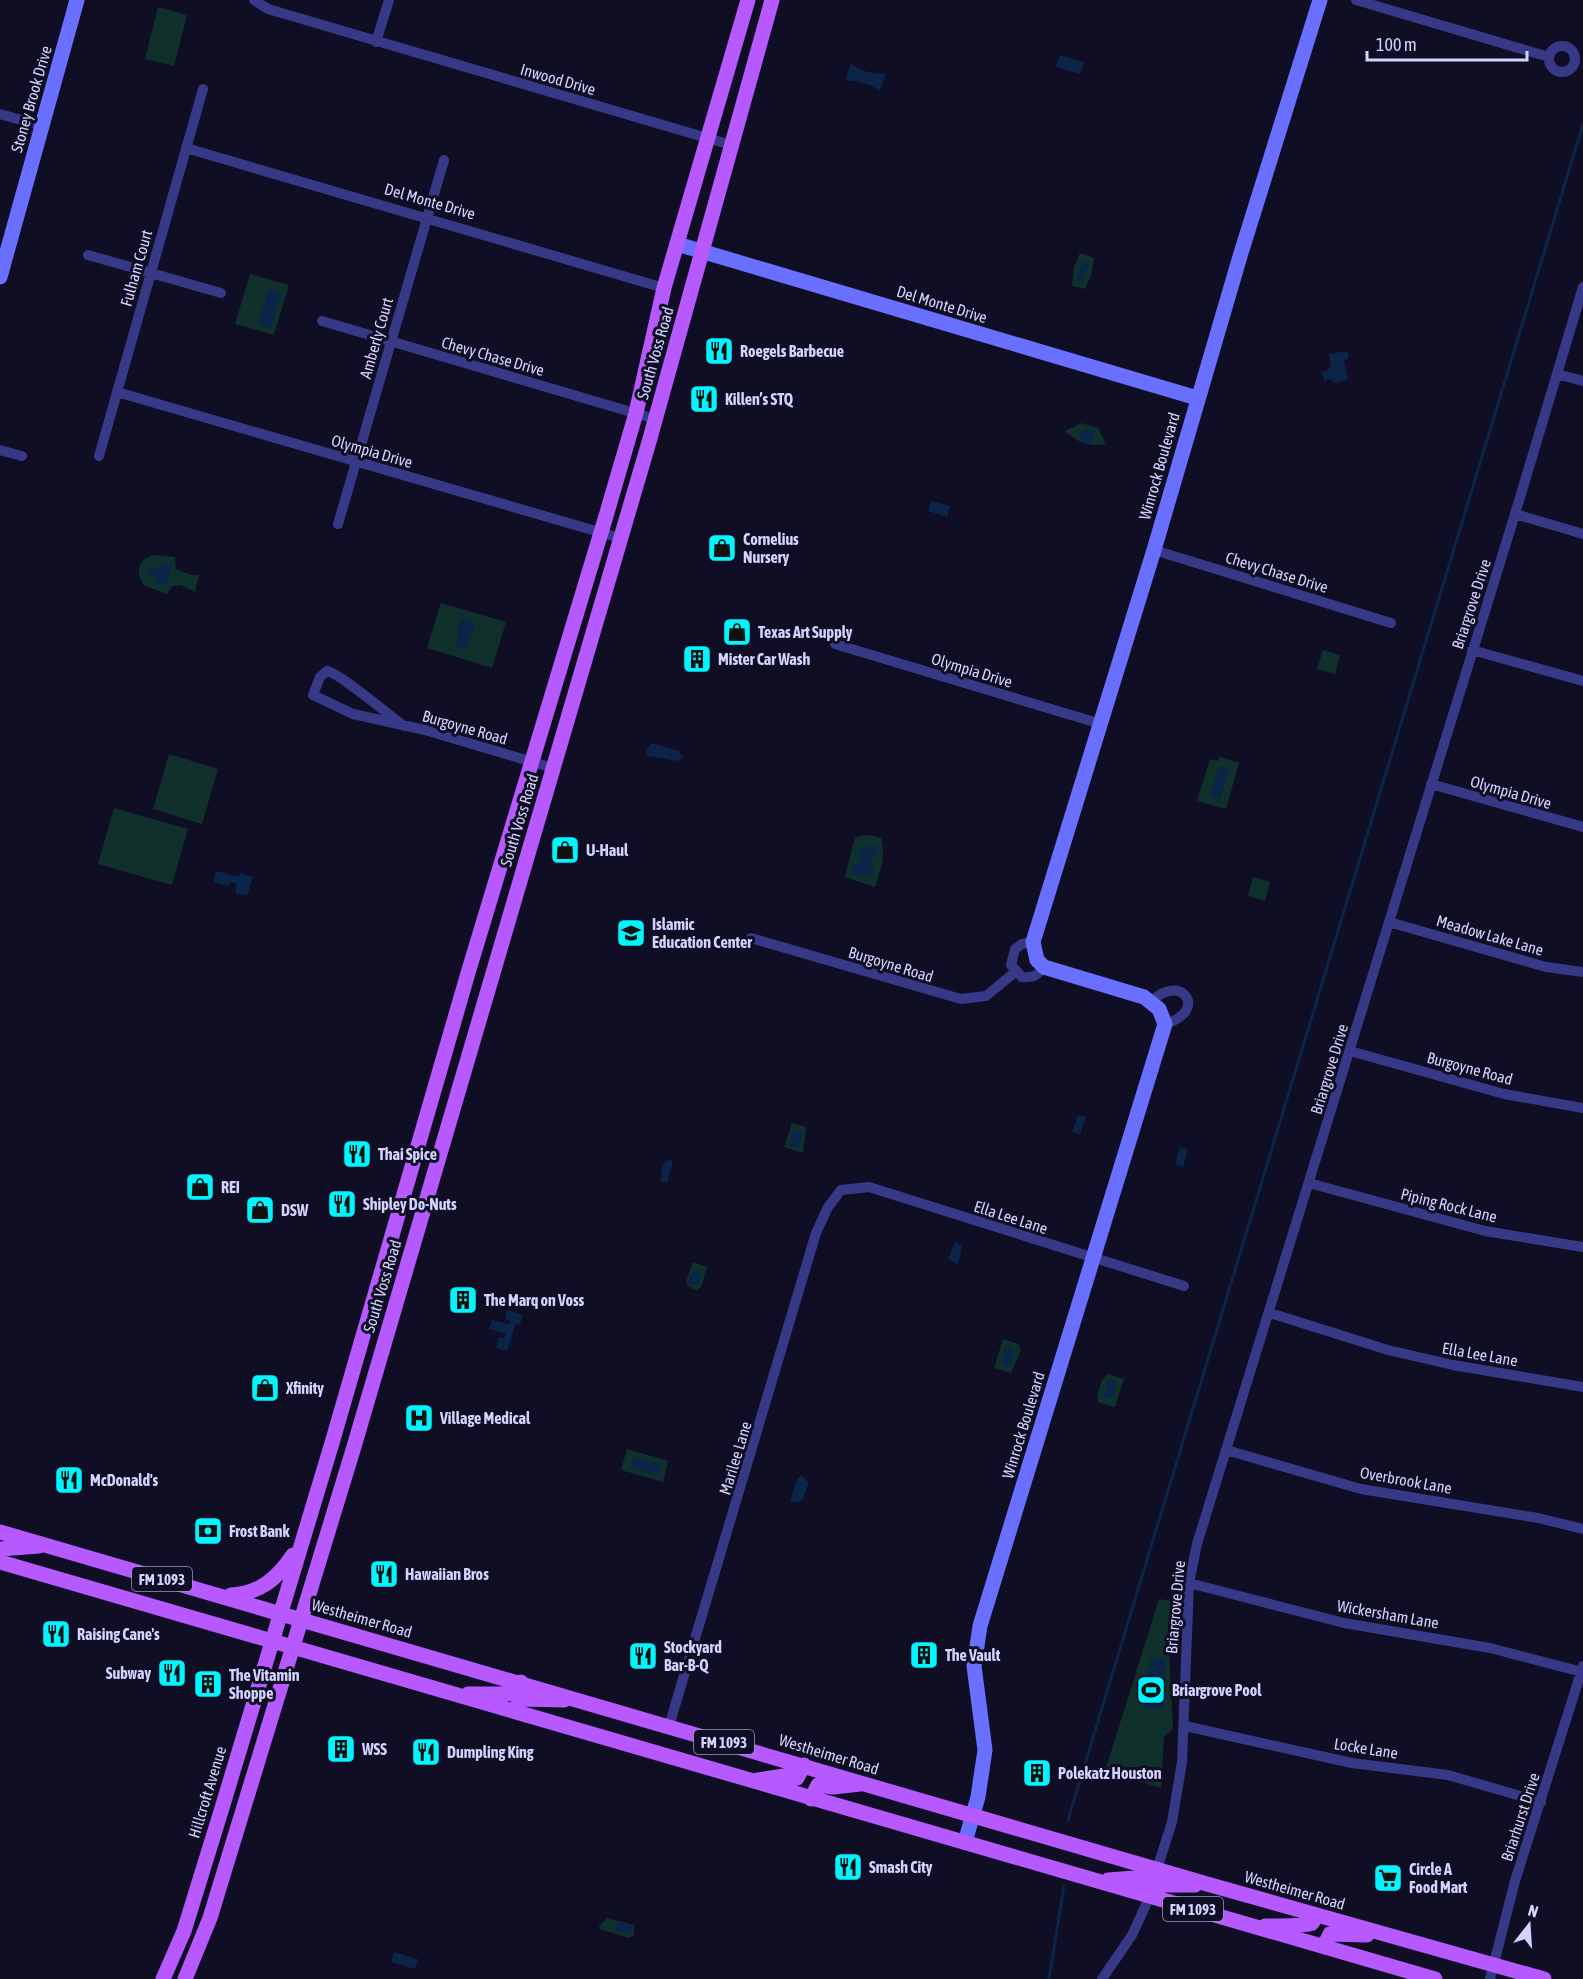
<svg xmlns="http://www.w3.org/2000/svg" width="1583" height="1979" viewBox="0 0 1583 1979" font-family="'Asap Condensed',sans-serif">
<rect width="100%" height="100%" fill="#100e25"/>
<path fill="#10302c" d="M158,7l29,8 -13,51 -29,-7z
M1080,253l14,5 -3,18 -6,13 -13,-3 2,-19z
M250,274l39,11 -15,50 -39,-11z
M1082,423l16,5 8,16c-20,3 -26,-1 -41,-13z
M154,555l21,2 1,12 15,6h8l-4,17 -14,-7 -9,1 -5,8 -22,-8c-11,-13 -7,-27 9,-31z
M441,603l65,19 -14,46 -65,-20z
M1323,650l17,5 -5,19 -18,-5z
M169,754l49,15 -16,55 -49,-15z
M1220,757l19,6 -13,46 -29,-8 13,-42 8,2z
M114,808l74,21 -16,56 -74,-21z
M869,835l12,3c5,18 0,31 -6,49l-30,-10 10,-40z
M1253,877l17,5 -5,19 -17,-5z
M792,1123l14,4 -3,26 -19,-6z
M693,1262l14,5 -6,20 -5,3 -9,-4 -1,-5z
M1003,1339l15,5 3,6 -10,23 -17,-5z
M1108,1374l16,5 -9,28 -17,-5c-2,-9 3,-23 10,-28z
M627,1449l41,12 -5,21 -42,-12z
M1159,1599l13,2 -3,50 4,78 -9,8 -3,51 -56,-17z
M607,1918l27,7v10l-6,3 -28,-9 -1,-3z"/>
<path fill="#0a2548" d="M1060,55l24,7 -4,12 -24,-7z
M851,63c5,7 27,13 35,10l-6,18c-7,-6 -27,-12 -35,-10z
M1083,261l6,3 -7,18 -6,-4z
M269,289l12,3 -10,36 -13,-4z
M1348,351l1,7 -5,2 4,20 -13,3 -5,-4 -6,2 -2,-9 5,-1 4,-7 -2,-10z
M1080 436a7 7 0 1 1 14 0a7 7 0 1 1-14 0Z
M931,501l19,5 -3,11 -19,-6z
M166,562l5,5 -2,12 -4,6h-7l-3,-8 -10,-7 13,-2z
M464,619l8,3 3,7 -8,13 1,5 -6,2 -7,-6 4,-9 -2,-9z
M652,743l27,8 4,7 -6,3 -30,-5 -1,-7z
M1219,766l10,3 -9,30 -10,-3z
M877,846l2,7 -7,3 2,17 -10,3 -11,-1 -2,-7 9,-6 -1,-14z
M216,871l23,6 1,-4 13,4 -6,19 -12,-3 2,-9 -7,-2 -1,4 -16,-4z
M1078,1115l8,2 -6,17 -8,-2z
M794,1129l9,3 -5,18 -5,-4 -4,1z
M1180,1147l8,2 -5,18 -8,-3z
M667,1159l6,2 -6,22 -6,-2c2,-17 -4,-5 6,-22z
M955,1242l7,3 -4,20 -10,-6z
M699,1270l2,5 -2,9 -10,1 -1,-4 5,-10z
M507,1310l16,5 -3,9 -4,-1 -9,28 -11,-3 3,-11 5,1 2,-4 -17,-5 3,-9 17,4 1,-3 -5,-2z
M1006,1347l8,3 -5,17 -8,-2z
M1109,1379l8,2 -5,18 -8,-2z
M634,1457l27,8 -3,10 -27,-8z
M801,1475l8,7 -7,19 -12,2 6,-23z
M1151,1659h14v49l-17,1 -7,-8z
M617,1922l16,4 -3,9 -15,-5z
M394,1952l24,7 -3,10 -24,-7z"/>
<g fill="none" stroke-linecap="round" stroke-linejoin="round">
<path stroke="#0a2548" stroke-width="3" d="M1068,1820l515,-1696
M1049,1979l15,-93"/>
<path stroke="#373986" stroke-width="10" d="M254,0l14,9 463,136
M1356,0l193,57
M376,42l13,-42
M1549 59a13 13 0 1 1 26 0a13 13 0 1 1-26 0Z
M0,114l43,12
M186,148l478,140
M88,255l133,38
M322,321l333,98
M1557,374l26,7
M117,392l503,146
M0,450l22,6
M99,456l104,-367
M1515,514l68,20
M338,524l106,-364
M1154,550l237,73
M835,644l266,80
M1472,650l111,31
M404,726c-14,-10 -66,-54 -77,-55l-7,6 -7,18 40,19 72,16 128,38
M1431,784l152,43
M1389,922l157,45 37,5
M751,938l210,61 25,-3 29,-24
M1033,942l-11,2 -7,5 -4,16 11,12c11,1 15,-1 22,-10
M1152,1001c30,-29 57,10 13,23
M1350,1051l154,43 79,14
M1309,1183l176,48 98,16
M1270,1313l118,37 65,15 130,22
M1226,1450l135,39 177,29 45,11
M1189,1583l155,40 146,25 92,24
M669,1726l147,-493 12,-26 13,-17 28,-3 315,99
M1185,1726l167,37 96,12 93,27
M1157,1869l15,-47 10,-60 7,-179 8,-39 318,-1030 68,-227
M1102,1979l30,-44 18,-39
M1490,1979l25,-98 68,-215"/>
<path stroke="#6970ff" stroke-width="15" d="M677,244l520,154
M0,277l77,-277
M965,1842l13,-45 7,-47 -11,-84 6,-40 185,-602 -6,-15 -15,-12 -100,-30 -7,-7 -4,-18 121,-392 87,-297 79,-253"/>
<path stroke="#b659ff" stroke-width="15" d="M0,1532l1207,352 337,95
M0,1549l39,-3
M0,1562l1435,417
M231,1595c29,-2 46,-16 62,-40
M468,1694h40l13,-12
M513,1711l9,-12 42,1
M758,1780l26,-4 13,2 7,-13
M811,1799l7,-14 15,2 27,-3
M1108,1880l27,-2 11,2 11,-11
M1150,1896l6,-10 4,-1h35
M1265,1926c7,0 44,0 46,-2 2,-1 4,-6 5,-9
M1324,1946l6,-12 37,1
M163,1979l21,-48 38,-123 110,-365 136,-470 138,-457 30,-103 28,-125 84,-288
M185,1979l25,-61 143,-468 296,-1008 123,-442"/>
</g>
<defs>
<g id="restaurant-square" transform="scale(1.5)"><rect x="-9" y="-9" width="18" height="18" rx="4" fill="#00f5fd" stroke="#100e25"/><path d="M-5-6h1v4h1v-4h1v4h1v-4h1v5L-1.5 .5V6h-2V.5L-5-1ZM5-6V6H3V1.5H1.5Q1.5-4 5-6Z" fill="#111"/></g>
<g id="shop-square" transform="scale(1.5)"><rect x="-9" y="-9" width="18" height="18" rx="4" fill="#00f5fd" stroke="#100e25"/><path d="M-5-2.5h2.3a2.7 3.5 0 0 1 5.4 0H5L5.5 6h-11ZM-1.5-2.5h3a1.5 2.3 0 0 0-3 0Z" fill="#111"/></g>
<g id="building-square" transform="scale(1.5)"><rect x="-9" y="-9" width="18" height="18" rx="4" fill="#00f5fd" stroke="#100e25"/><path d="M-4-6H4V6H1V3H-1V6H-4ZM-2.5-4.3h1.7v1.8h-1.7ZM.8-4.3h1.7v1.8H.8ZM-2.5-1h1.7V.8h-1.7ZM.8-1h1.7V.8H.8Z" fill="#111"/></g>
<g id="school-square" transform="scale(1.5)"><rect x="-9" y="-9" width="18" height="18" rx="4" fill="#00f5fd" stroke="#100e25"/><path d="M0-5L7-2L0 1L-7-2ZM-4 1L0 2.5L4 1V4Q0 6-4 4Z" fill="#111"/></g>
<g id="hospital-square" transform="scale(1.5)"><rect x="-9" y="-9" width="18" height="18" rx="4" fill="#00f5fd" stroke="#100e25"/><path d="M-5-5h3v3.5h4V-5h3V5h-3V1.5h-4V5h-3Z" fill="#111"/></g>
<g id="bank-square" transform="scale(1.5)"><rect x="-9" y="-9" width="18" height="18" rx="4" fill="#00f5fd" stroke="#100e25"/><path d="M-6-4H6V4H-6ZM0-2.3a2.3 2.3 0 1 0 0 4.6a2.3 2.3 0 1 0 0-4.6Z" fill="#111"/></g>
<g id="stadium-square" transform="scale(1.5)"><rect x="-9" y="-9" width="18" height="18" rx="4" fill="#00f5fd" stroke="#100e25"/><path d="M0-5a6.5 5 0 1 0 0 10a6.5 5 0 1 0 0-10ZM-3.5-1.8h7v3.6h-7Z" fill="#111"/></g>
<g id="supermarket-square" transform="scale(1.5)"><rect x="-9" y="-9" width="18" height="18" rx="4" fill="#00f5fd" stroke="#100e25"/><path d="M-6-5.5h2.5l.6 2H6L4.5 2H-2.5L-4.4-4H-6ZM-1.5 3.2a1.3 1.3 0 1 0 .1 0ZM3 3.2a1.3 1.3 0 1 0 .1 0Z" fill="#111"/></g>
</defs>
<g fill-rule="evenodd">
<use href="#restaurant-square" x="719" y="351"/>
<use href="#restaurant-square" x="704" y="399"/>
<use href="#shop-square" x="722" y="548"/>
<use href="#shop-square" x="737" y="632"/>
<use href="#building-square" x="697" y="659"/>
<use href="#shop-square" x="565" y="850"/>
<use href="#school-square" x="631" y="933"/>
<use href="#restaurant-square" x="357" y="1154"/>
<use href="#shop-square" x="200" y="1187"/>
<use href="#restaurant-square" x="342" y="1204"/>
<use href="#shop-square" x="260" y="1210"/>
<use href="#building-square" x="463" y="1300"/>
<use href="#shop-square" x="265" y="1388"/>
<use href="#hospital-square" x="419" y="1418"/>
<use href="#restaurant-square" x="69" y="1480"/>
<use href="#bank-square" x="208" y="1531"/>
<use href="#restaurant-square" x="384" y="1574"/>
<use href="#restaurant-square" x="56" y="1634"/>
<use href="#building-square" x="924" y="1655"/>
<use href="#restaurant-square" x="643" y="1656"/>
<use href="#restaurant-square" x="172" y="1673"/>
<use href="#building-square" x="208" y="1684"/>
<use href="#stadium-square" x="1151" y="1690"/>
<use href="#building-square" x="341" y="1749"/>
<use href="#restaurant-square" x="426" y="1752"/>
<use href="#building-square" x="1037" y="1773"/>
<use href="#restaurant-square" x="848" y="1867"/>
<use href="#supermarket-square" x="1388" y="1878"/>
</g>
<g text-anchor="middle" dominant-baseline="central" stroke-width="6" stroke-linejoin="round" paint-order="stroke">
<g fill="#100e25" stroke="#9997be" stroke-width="1.5">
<rect x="132" y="1567" width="60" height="24" rx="4.5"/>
<rect x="694" y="1730" width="60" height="24" rx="4.5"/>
<rect x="1163" y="1897" width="60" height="24" rx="4.5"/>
</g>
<g font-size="15" font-weight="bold" fill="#d4d2ff">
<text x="162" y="1579">FM 1093</text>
<text x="724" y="1742">FM 1093</text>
<text x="1193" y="1909">FM 1093</text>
</g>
<g font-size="16" fill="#d4d2ff" stroke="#100e25">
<text transform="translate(558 79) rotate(16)">Inwood Drive</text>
<text transform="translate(31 99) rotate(-74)">Stoney Brook Drive</text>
<text transform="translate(430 201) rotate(16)">Del Monte Drive</text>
<text transform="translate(136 268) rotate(-74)">Fulham Court</text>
<text transform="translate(942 304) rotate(17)">Del Monte Drive</text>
<text transform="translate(376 338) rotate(-74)">Amberly Court</text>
<text transform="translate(655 353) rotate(-74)">South Voss Road</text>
<text transform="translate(493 356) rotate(16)">Chevy Chase Drive</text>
<text transform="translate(372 451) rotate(16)">Olympia Drive</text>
<text transform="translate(1159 466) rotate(-74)">Winrock Boulevard</text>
<text transform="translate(1277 572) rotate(17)">Chevy Chase Drive</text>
<text transform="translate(1471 604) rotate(-72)">Briargrove Drive</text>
<text transform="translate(972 670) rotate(17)">Olympia Drive</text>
<text transform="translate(465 727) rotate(16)">Burgoyne Road</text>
<text transform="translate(1511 792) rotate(16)">Olympia Drive</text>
<text transform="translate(519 820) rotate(-73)">South Voss Road</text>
<text transform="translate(1490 935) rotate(16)">Meadow Lake Lane</text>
<text transform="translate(891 964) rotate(17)">Burgoyne Road</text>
<text transform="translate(1470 1068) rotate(15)">Burgoyne Road</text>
<text transform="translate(1329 1069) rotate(-73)">Briargrove Drive</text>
<text transform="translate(1449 1205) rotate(14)">Piping Rock Lane</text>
<text transform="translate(1011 1217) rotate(18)">Ella Lee Lane</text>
<text transform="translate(382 1286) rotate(-73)">South Voss Road</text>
<text transform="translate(1480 1354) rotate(10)">Ella Lee Lane</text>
<text transform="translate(1023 1425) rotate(-73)">Winrock Boulevard</text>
<text transform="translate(735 1458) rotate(-73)">Marilee Lane</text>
<text transform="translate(1406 1480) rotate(10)">Overbrook Lane</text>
<text transform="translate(1175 1607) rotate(-85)">Briargrove Drive</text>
<text transform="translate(1388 1614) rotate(10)">Wickersham Lane</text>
<text transform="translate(362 1618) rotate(16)">Westheimer Road</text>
<text transform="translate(1366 1748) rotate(9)">Locke Lane</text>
<text transform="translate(829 1754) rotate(17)">Westheimer Road</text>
<text transform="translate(207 1792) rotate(-73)">Hillcroft Avenue</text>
<text transform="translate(1520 1817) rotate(-72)">Briarhurst Drive</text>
<text transform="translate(1295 1890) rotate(16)">Westheimer Road</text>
</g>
<g font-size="16" font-weight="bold" fill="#d4d2ff" stroke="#100e25" text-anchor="start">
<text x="740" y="351">Roegels Barbecue</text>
<text x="725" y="399">Killen’s STQ</text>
<text x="743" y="539">Cornelius<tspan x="743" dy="18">Nursery</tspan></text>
<text x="758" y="632">Texas Art Supply</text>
<text x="718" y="659">Mister Car Wash</text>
<text x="586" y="850">U-Haul</text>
<text x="652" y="924">Islamic<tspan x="652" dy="18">Education Center</tspan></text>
<text x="378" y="1154">Thai Spice</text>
<text x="221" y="1187">REI</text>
<text x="363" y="1204">Shipley Do-Nuts</text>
<text x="281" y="1210">DSW</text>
<text x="484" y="1300">The Marq on Voss</text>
<text x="286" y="1388">Xfinity</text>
<text x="440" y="1418">Village Medical</text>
<text x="90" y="1480">McDonald's</text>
<text x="229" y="1531">Frost Bank</text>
<text x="405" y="1574">Hawaiian Bros</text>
<text x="77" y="1634">Raising Cane's</text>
<text x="664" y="1647">Stockyard<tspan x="664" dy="18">Bar-B-Q</tspan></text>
<text x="945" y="1655">The Vault</text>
<text x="151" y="1673" text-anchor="end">Subway</text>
<text x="229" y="1675">The Vitamin<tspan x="229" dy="18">Shoppe</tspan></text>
<text x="1172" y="1690">Briargrove Pool</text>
<text x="362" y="1749">WSS</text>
<text x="447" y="1752">Dumpling King</text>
<text x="1058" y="1773">Polekatz Houston</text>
<text x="869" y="1867">Smash City</text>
<text x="1409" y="1869">Circle A<tspan x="1409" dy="18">Food Mart</tspan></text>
</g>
</g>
<g transform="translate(1529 1925) rotate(17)" stroke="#100e25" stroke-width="4.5" paint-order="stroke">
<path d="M0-4.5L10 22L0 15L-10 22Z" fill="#d4d2ff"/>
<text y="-9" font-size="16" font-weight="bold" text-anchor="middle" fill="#d4d2ff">N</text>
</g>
<path d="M1367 51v9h160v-9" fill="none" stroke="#d4d2ff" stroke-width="3"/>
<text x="1376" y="51" font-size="18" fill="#d4d2ff" stroke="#100e25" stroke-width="4.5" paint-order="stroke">100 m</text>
</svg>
